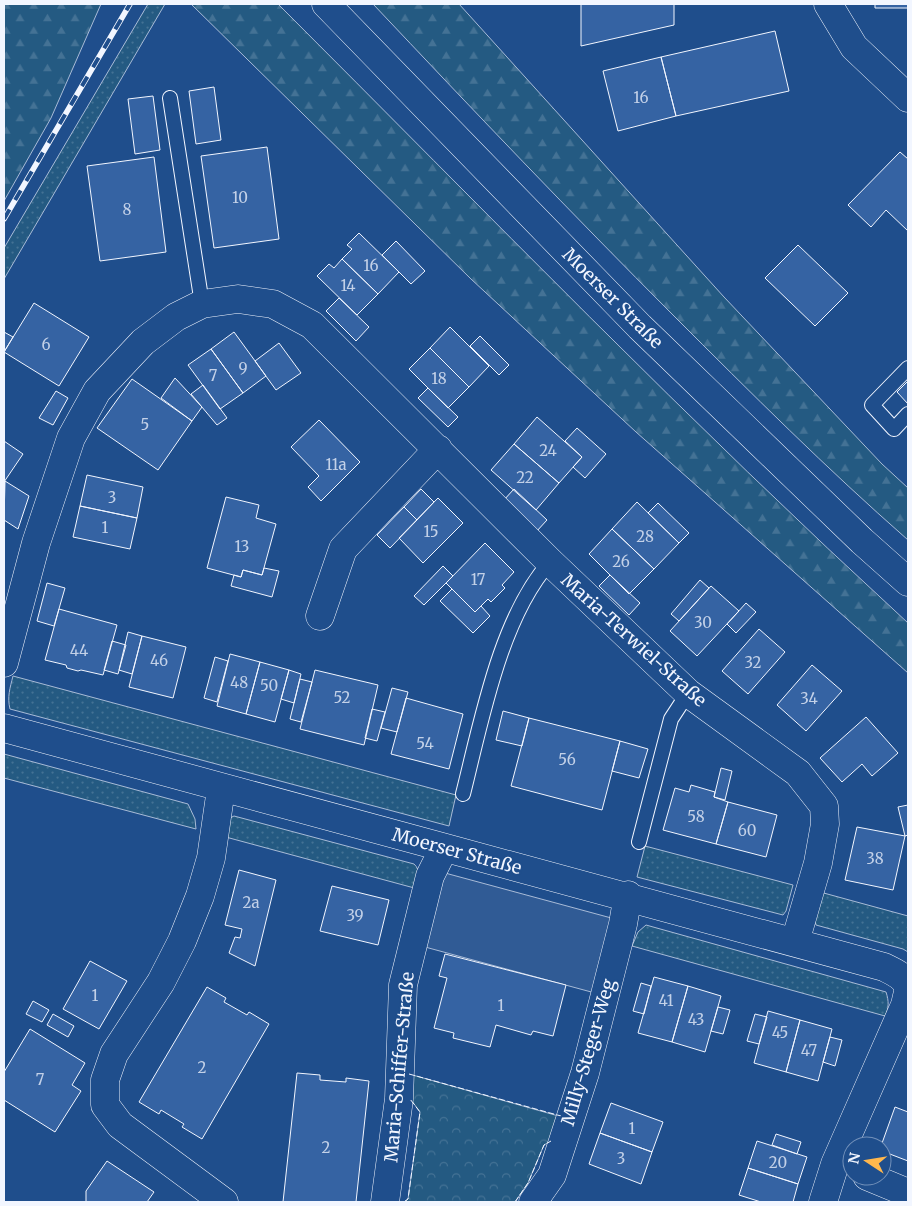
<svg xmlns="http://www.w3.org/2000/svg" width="912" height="1206" viewBox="0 0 912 1206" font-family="Merriweather,serif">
<defs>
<pattern id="grass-dots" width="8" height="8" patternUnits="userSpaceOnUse" patternTransform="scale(1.25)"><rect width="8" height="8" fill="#245a82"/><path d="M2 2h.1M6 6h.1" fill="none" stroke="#447295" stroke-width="1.8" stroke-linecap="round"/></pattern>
<pattern id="forest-firs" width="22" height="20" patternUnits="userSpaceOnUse" patternTransform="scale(1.25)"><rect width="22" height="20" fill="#245a82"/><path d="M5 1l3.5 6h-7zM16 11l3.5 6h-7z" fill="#447295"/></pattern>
<pattern id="park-crowns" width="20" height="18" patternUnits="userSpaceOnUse" patternTransform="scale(1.25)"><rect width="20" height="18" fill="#245a82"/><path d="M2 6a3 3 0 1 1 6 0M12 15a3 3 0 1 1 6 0" fill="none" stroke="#447295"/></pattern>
</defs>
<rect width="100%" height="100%" fill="#1f4e8c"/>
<path fill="url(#grass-dots)" stroke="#a8bbd7" d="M148,4h17l-161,275v-31z
M13,676l443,119 -7,31 -439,-117c-3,-12 0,-21 3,-33z
M4,754l184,50 7,15 1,10 -192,-51z
M234,816l180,48c7,6 4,16 4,25l-196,-53 8,-18z
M645,846l148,39 -7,26 -3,4 -146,-38z
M820,892l88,24v36l-5,-3 -87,-24 -2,-9z
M646,925l240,67c3,9 3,16 -1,24l-253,-70 6,-14z"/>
<path fill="url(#forest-firs)" stroke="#a8bbd7" d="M4,4h97l-50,114 -47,83z
M191,4h87c208,208 413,420 630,619v50l-272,-241 -165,-153z
M373,4h86l265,293 158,167 26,24v52c-81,-71 -157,-147 -234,-224 -102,-102 -202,-207 -301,-312z"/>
<path fill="url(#park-crowns)" stroke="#a8bbd7" d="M409,1074l153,43 -6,21 -12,7 -16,38 -13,19h-111l4,-3 12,-87 -11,-15z"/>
<path fill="#305b95" stroke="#a8bbd7" d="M445,873l170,46 -20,74 -170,-46z"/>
<path fill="#3563a3" stroke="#f2f6ff" d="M581,4h93v21l-93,21z
M875,4h33v4h-33z
M775,31l14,60 -113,25 -15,-59z
M661,57l15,59 -58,15 -15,-60z
M214,87l7,53 -25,4 -7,-53z
M153,96l7,54 -25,4 -7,-55z
M267,147l12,92 -65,9 -13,-92z
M900,152l8,7v72l-22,-21 -15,17 -23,-22z
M154,157l12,95 -66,9 -13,-95z
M359,233l40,39 -21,22 -36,-35 10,-10 -5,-4z
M396,241l29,30 -14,13 -29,-29z
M798,245l50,48 -33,33 -50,-48z
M342,259l36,35 -21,21 -40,-39 12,-12 5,4z
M339,298l30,29 -13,14 -30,-30z
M34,303l55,34 -30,49 -55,-34z
M450,327l39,39 -20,21 -39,-39z
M4,332l9,5 -9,15z
M234,332l32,44 -23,17 -32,-44z
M480,336l29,29 -10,10 -29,-29z
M279,343l22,30 -25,17 -21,-29z
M430,348l39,39 -21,21 -39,-39z
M211,349l32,44 -23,16 -32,-44z
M175,378l27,29 -10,14 -31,-23z
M132,379l60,42 -34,49 -61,-42z
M908,381v23l-11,-12z
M203,385l24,33 -10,7 -26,-31z
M428,388l30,29 -10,10 -30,-29z
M56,391l12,7 -15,27 -14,-7z
M537,417l45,40 -23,26 -45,-39z
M319,420l41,42 -39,39 -13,-14 11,-11 -28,-29z
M577,428l29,26 -21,24 -12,-11 9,-10 -17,-16z
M4,441l19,13 -19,28z
M514,444l45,39 -23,27 -45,-40z
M87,475l56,12 -6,31 -57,-12z
M5,481l24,15 -11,33 -14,-9z
M421,489l13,13 -17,18 -13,-13z
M514,489l33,31 -11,12 -33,-31z
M226,497l33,8 -3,13 20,6 -14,51 -19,-5 -2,7 -34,-9z
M438,498l25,25 -40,40 -24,-25z
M637,502l42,41 -25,26 -42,-40z
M658,503l31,30 -10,10 -31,-30z
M80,506l57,12 -7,31 -57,-12z
M404,507l13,13 -27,28 -13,-13z
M612,529l42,40 -25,25 -40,-40z
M485,543l29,29 -12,13 3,3 -14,14 -3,-3 -13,13 -29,-29z
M443,566l10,10 -29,29 -10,-9z
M264,568l15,3 -7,26 -41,-11 3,-11 7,2 2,-7 19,5z
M610,575l30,28 -11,12 -30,-29z
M700,580l9,8 -30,33 -8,-7z
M47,583l18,5 -11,38 -17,-5z
M711,586l28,25 -42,45 -27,-25z
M452,589l23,23 6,-6 9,10 -17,17 -33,-32z
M746,603l10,9 -20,21 -9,-9z
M59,609l58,16 -14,50 -22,-5 -3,1 -11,-3 -1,-3 -21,-5z
M759,629l26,23 -37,42 -26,-23z
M128,632l14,4 -10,38 -13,-4z
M142,636l44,11 -13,51 -44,-11z
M112,641l14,4 -8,29 -14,-4z
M230,654l30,8 -14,52 -29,-8z
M215,657l13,4 -11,41 -13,-4z
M260,662l29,8 -14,52 -29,-8z
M812,665l30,26 -36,40 -29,-26z
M289,670l12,4 -7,29 -13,-4z
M315,670l63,15 -14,60 -64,-16z
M300,679l12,3 -11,40 -11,-3z
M392,688l16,4 -11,40 -16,-4z
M406,698l57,16 -14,55 -58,-15z
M372,709l13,3 -8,29 -12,-3z
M503,711l26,7 -7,28 -26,-6z
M866,717l32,36 -26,23 -10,-12 -20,18 -22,-24z
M529,718l91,23 -18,69 -91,-24z
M620,741l28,8 -9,29 -27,-7z
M721,768l11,3 -7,29 -11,-3z
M691,785l24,7 -1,5 14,5 -12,42 -53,-14 12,-42 14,4z
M728,802l49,13 -11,42 -50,-13z
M908,805v30l-3,1 -7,-29z
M857,827l48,9 -12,54 -48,-10z
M239,870l37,10 -21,86 -26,-13 6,-16 5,1 2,-9 -17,-4z
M332,886l57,14 -11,45 -58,-14z
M445,954l121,31 -13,51 -20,-5 -2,4 -35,-10 -6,22 -37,-9 1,-5 -20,-5 13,-50 -8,-2z
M90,961l37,20 -28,48 -36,-20z
M654,977l34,9 -16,56 -34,-9z
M641,983l10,3 -7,28 -11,-3z
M688,986l33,10 -16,56 -33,-10z
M207,987l19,11 -2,4 23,13 2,-3 20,12 -67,115 -20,-12 2,-3 -23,-14 -2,4 -20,-12z
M33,1001l16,9 -7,12 -16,-8z
M718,1007l12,3 -7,24 -12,-3z
M768,1011l32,9 -14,52 -32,-9z
M53,1014l21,12 -6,11 -21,-12z
M755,1014l12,3 -8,27 -12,-3z
M800,1020l32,9 -14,52 -32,-9z
M30,1029l55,34 -13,22 9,6 -26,41 -51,-32v-28z
M830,1037l12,3 -7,26 -12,-4z
M297,1073l23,2v5l26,2v-4l23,3 -13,121h-73z
M611,1103l52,19 -11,30 -52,-19z
M895,1107l13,5v49l-26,-10 -1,-5z
M600,1133l52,19 -11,32 -52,-20z
M776,1134l25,8 -4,12 -25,-9z
M757,1141l50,16 -9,27 -50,-16z
M107,1161l47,31 -7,10h-61v-11z
M748,1168l50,16 -5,18h-32l-22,-7z"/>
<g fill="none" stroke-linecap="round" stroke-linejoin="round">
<g stroke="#f2f6ff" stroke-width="16">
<path id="service" d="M170,98l32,206
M908,368l-36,37 22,24 14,-15
M463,794c18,-71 37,-176 87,-232
M639,842l32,-123 17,-26"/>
</g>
<g stroke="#f2f6ff" stroke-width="29">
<path id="minor" d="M828,4l26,43 54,51
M320,616l23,-67 95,-100
M4,663l32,-120 35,-105 26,-47 46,-49 33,-25 26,-13 36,-5 35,5 39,21 238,237 138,131 110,80 26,33 1,18 -7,39 -23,79
M4,728c293,82 587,157 880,239 10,5 21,9 24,20
M221,789l-10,69 -11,38 -18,45 -21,41 -47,72 -9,26v25l15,20 104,77
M867,1176l41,17
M385,1202l14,-103 4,-114 27,-109 14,-28
M533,1202l19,-27 33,-102 38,-149 5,-29
M823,1202l12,-38 70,-159 3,-13"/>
</g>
<g stroke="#f2f6ff" stroke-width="29">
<path id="secondary" d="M326,4l314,323 222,214 46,41"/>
</g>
<use href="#service" stroke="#1f4e8c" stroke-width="14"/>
<use href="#minor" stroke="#1f4e8c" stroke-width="28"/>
<use href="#secondary" stroke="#1f4e8c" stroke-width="28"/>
<g stroke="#f2f6ff" stroke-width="5.5">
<path id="rail" d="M4,219l126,-215"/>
</g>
<use href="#rail" stroke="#1f4e8c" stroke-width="4" stroke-dasharray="11" stroke-linecap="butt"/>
<path stroke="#f2f6ff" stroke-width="1" stroke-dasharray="6 2.5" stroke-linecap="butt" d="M409,1074l152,42
M404,1202l4,-3 12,-87 -10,-13
M515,1202l13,-19 16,-38 7,-4"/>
</g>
<g text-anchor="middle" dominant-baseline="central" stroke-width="4" stroke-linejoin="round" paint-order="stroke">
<g font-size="15" fill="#c3d1e8">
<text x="641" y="97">16</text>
<text x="240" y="197">10</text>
<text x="127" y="209">8</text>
<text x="371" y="265">16</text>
<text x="348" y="285">14</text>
<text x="46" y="344">6</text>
<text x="243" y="368">9</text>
<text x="213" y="375">7</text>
<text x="439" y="378">18</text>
<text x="145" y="424">5</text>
<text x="548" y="450">24</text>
<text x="336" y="464">11a</text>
<text x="525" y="477">22</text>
<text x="112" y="497">3</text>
<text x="105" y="527">1</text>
<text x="431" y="531">15</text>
<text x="645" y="536">28</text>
<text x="242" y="546">13</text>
<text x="621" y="561">26</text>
<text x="478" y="579">17</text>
<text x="703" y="622">30</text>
<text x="79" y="650">44</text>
<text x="159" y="660">46</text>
<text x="753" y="662">32</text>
<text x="239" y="682">48</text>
<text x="269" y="685">50</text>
<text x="342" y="697">52</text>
<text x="809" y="698">34</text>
<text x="425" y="743">54</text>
<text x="567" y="759">56</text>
<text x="696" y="816">58</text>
<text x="747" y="830">60</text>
<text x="875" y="858">38</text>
<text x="251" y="902">2a</text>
<text x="355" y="915">39</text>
<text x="95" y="995">1</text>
<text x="666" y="1000">41</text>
<text x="501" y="1005">1</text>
<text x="696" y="1019">43</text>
<text x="780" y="1032">45</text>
<text x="809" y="1050">47</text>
<text x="202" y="1067">2</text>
<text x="40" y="1079">7</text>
<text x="632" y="1128">1</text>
<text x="326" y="1147">2</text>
<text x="621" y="1158">3</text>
<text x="778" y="1162">20</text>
</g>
<g font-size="18" fill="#f2f6ff" stroke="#1f4e8c">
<text transform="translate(613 298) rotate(45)">Moerser Straße</text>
<text transform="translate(634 640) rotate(42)">Maria-Terwiel-Straße</text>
<text transform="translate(457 851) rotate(15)">Moerser Straße</text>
<text transform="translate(588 1052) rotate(-74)">Milly-Steger-Weg</text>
<text transform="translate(399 1067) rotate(-85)">Maria-Schiffer-Straße</text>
</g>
</g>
<rect width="912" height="1206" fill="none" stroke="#f2f6ff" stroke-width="10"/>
<g transform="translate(867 1161) rotate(282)"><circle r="24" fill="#1f4e8c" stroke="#7391ba"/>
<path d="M0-4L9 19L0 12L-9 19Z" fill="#ffb74d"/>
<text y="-8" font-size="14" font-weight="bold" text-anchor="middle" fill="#f2f6ff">N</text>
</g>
</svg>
